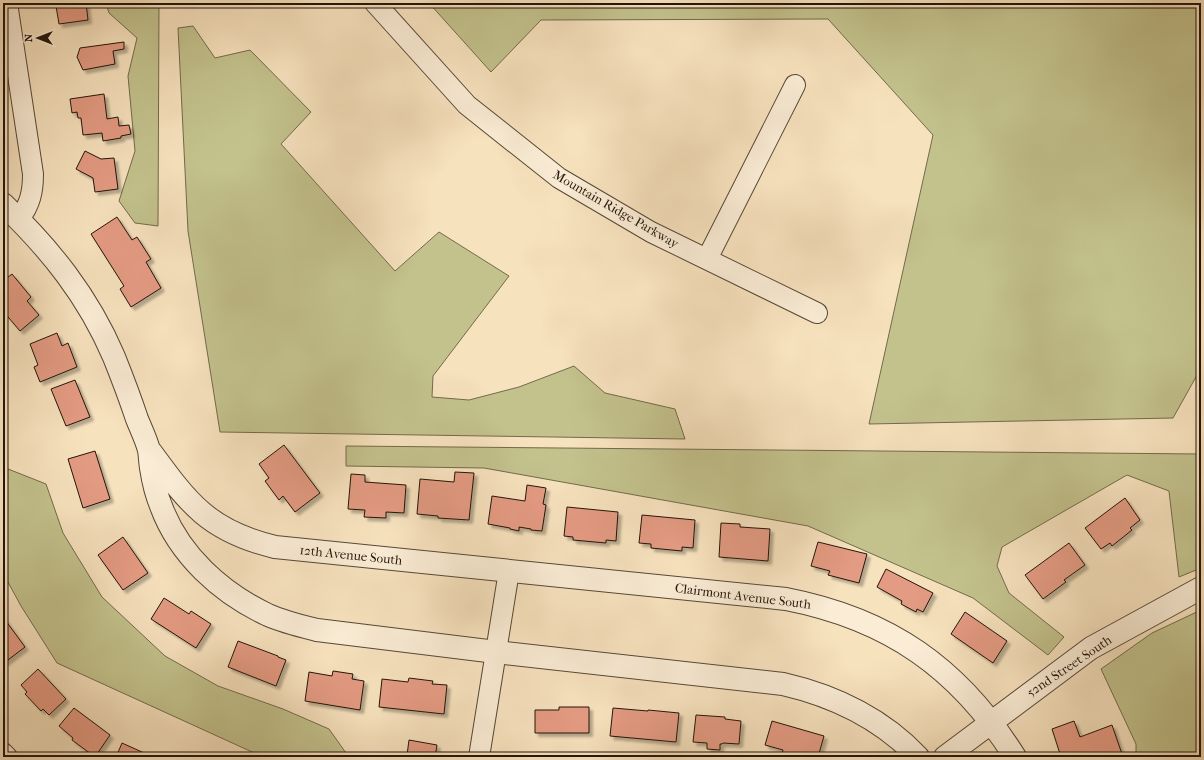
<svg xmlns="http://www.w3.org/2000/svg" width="1204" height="760" viewBox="0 0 1204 760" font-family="'IM FELL French Canon',serif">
<defs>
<filter id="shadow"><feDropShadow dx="3.5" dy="3.5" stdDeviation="1" flood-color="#0004"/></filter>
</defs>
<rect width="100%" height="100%" fill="#f7e2be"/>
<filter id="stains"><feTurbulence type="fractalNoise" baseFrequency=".005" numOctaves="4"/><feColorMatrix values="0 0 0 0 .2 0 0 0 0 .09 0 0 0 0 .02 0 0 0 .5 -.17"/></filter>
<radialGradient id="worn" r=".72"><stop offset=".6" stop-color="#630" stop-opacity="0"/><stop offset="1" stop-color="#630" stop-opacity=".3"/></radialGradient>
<path fill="#c3c28d" stroke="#726b4b" d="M106,3h53l-1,223 -23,-3 -16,-22 16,-50 -7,-75 9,-38 -28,-25z
M429,3h772v365l-28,50 -304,6 64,-289 -105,-116 -287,1 -50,52z
M193,26l22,32 35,-8 61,62 -30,32 114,127 44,-39 70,44 -76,100 -1,21 37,3 50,-13 55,-21 31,27 70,16 10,30 -465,-7 -32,-201 -10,-203z
M346,446l855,8v114l-22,9 -10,-86 -42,-16 -125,72 -5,19 12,27 55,44 -16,18 -75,-57 -165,-72 -324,-58 -138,-2z
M3,467l43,17 17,49 39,64 63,59 53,30 65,23 46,20 17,24 -1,4h-82l-206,-94 -36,-57 -18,-33z
M1201,610v147h-65v-13l-35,-75 51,-36z"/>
<path fill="#e49b83" stroke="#221409" filter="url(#shadow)" d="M54,3h32l2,17 -29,4 -3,-18h-2z
M124,42v7l-11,2 2,13 -32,6 -6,-13 3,-9z
M104,94l3,25 11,-2 1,9 10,-1 2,9 -10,2v2l-18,3 -1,-8 -19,2 -2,-17h-3l-1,-6 -5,1 -2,-14z
M85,151l16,8 13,-1 4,31 -23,3 -2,-14 -17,-9z
M117,217l15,23 5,-3 14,22 -5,3 15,26 -30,19 -11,-18 4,-3 -33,-52z
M12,274l19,23 -4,4 12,14 -19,16 -17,-20v-30z
M57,333l5,13 6,-3 9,24 -37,15 -6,-15 4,-2 -8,-21z
M75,380l15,37 -24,9 -15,-37z
M284,445l36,48 -25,19 -12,-16 -4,4 -14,-19 4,-3 -10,-14z
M95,451l15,48 -27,9 -15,-49z
M455,472l19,1 -5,47 -31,-2v-2l-21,-2 3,-35 34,3z
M351,474l14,1v7l41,3 -2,28 -18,-1v6l-22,-1 1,-7 -17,-1z
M527,485l19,3 -3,16 3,1 -4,26 -11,-1v-1l-12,-2v4l-9,-2v-1l-22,-4 4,-28 33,5z
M1125,498l15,22 -10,8 2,2 -20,16 -2,-3 -9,6 -16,-21z
M567,507l51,5 -2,29 -10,-1v3l-33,-3v-3l-9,-1z
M642,515l53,5 -2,28 -11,-1v4l-31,-3v-4l-12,-1z
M721,523l19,1v3l30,2 -2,32 -49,-4z
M123,537l25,36 -25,17 -25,-35z
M818,542l49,12 -8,29 -31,-8 2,-4 -19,-5z
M1069,543l16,22 -21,15 2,2 -23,17 -18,-24z
M886,569l47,24 -10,19 -6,-3 -1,3 -15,-8 1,-3 -25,-14z
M164,598l25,16 2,-3 20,13 -15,24 -45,-29z
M965,612l42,29 -14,22 -42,-29z
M3,617l22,30 -21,16 -1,-1z
M238,641l40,15v1l8,3 -10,26 -48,-19z
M38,669l28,30 -17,16 -6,-6 -2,2 -16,-17 2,-2 -6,-7z
M333,671l20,3 -1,5 12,2 -4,29 -55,-9 4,-29 23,4z
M409,678l24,3 -1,3 15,1 -3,29 -65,-7 3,-28 26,3z
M559,707h30v26h-54v-23h24z
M74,708l36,27 -15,22 -23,-17 1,-2 -14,-12z
M613,708l35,3v-1l31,3 -3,29 -66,-6z
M696,715l29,2v2l16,2 -2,23 -16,-1 -1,1h-2v6l-13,-1v-6l-14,-1z
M772,721l52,15 -6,21h-37l2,-7 -18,-5z
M1074,721l6,16 32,-12 10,29 -9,3h-52l-9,-28z
M409,740l28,5 -2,12h-25l1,-1 -4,-1z
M122,743l31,14h-37z"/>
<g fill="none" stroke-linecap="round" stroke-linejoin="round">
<g stroke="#574836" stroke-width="22">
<path id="minor" d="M7,3l26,171c0,18 -3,31 -14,45
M375,3l92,102 92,73 92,54 166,81
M707,259l88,-174
M3,753l4,4
M479,757l30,-186"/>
</g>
<g stroke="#574836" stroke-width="24">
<path id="tertiary" d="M3,204c47,45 85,92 111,153 8,20 16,41 23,62 4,10 9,20 12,31 1,6 1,12 2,18 2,13 5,26 10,38 18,49 60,87 107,109 16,7 33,11 49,15l179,22 287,32c52,12 98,34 135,73
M151,452c38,52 58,79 124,95l511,52c103,20 173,69 229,158
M945,757l146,-109 110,-60"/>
</g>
<use href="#minor" stroke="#faecd5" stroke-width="20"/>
<use href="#tertiary" stroke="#faecd5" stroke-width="22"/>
</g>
<g text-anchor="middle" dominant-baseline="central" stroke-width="3" stroke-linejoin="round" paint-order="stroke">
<g font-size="13" fill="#221409" stroke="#faecd5">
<text transform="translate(616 209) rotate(30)">Mountain Ridge Parkway</text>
<text transform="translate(351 555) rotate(6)">12th Avenue South</text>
<text transform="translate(743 596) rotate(7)">Clairmont Avenue South</text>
<text transform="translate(1069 666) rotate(-34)">52nd Street South</text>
</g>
</g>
<rect width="1204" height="760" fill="none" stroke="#f7e2be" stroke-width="16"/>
<rect x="4" y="4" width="1196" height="752" fill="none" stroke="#221409" stroke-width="2"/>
<rect x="8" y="8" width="1188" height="744" fill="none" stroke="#221409"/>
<g transform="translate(38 38) rotate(270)" stroke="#faecd5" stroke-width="3" paint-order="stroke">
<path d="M0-3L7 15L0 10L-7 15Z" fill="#221409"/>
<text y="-6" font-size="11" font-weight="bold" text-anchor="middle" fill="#221409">N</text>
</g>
<rect width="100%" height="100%" filter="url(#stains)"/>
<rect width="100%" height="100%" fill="url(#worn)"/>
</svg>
